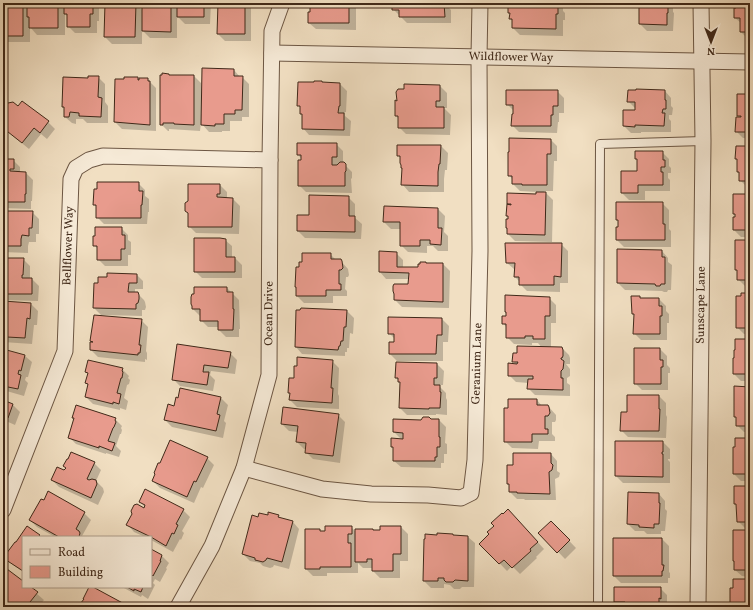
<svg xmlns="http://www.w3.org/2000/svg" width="753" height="610" viewBox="0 0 753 610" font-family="Vollkorn,serif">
<rect width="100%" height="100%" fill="#f1dfc2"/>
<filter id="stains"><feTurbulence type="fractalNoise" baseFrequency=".005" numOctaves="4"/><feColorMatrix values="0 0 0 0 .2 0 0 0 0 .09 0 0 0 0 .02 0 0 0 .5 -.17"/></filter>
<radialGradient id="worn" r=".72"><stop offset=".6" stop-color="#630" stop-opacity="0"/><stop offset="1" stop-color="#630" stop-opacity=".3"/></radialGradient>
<path fill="#0003" d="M3,3h21l4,4v-4h71v18h-2v12h-22l-7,-7v-9l-3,-3v21h-28l-7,-8v15h-27z
M106,3h29l8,8v-8h68l-1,21h-25l-8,-8v22h-27l-8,-8v14h-30l-7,-7z
M219,3h32v38h-26l-7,-7z
M311,3h45v27l-40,-1 -7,-6 2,-10z
M393,3h54v3l4,4v13h-44l-14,-14z
M509,3h48l6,5v3l2,2v7h-2v16l-43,-1 -7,-7v-7l-3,-2v-5l-1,-1z
M640,3h32v3l1,2v4l1,1 -1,18h-26l-7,-7z
M737,3h13v36h-2l-7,-7v-9l-6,-5 2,-9z
M234,70l6,7h2l7,7v33h-7v4h-12v10h-8v1h-13l-8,-9 -1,8 -31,-2v2h-1l-7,-7 9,-48h24l7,7v31h2z
M98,77l7,7v18l3,4v17h-21l-4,-4h-7v5l-4,-1 -7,-6v-8l-2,-2 1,-29 25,1z
M137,78l2,1h8l9,9v43l-34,-2 -7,-7z
M315,83l25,1 7,7 -1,21h-1v4l6,5 -1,15 -41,-1 -6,-7v-13l-2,-1v-6l-3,-3z
M440,86l7,7v15h-3l7,7 -1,20 -44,-1 -7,-7v-8l-3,-3 2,-14z
M557,91l7,7v15h-5v9h-1l-1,11 -38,-1 -7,-7 2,-14 -7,-7z
M665,91l6,7v8l2,2 -1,7h-3v4l2,2v11h-30v1h-10l-7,-7 12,-15 -1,-3 -7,-7z
M750,95v43h-7l-7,-7 5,-13 -3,-3z
M3,106l3,2 12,-1 30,15 7,7 -8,10 -6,-5 -12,15 -23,-19 -2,3 -1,-1z
M551,140l6,6v15h-3l-1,30h-9l9,9 -1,42 -37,-1 -7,-7 1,-16 -2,-2 1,-22 29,1v-3l-17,-1 -7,-7v-4l-4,-5z
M336,144l7,7v12l9,9v6l-1,1 1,14 -46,-1 -7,-7 3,-26 -4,-4z
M398,146h43l7,7 -1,17h-2l-1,9v13h-35l-6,-7v-17l-2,-10 -3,-3z
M750,147v40h-3l-7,-7v-6l-2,-2v-11l-2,-2z
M636,152h26l7,7v7l2,2v5h-3v5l2,2v11h-25v9h-16l-7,-7 16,-21v-12l-2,-1z
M3,160h10l7,7v6h6l7,7 -1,21h-1v8l-28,-1z
M138,183l7,7v6l4,3v13h-1l-1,12h-43l-7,-7v-10l-3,-2z
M220,185l7,7v7h6l7,7 -1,28 -43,-1 -7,-7z
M750,195v42h-9l-7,-7 2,-14 -2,-2z
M348,197l7,7v14l7,6 -1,15 -56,-1 -7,-7 12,-15z
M662,203l7,7v19l2,2v16h-47l-7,-7 2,-12v-7l-2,-1z
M438,209l7,7 -1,16 4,4v15h-10l-5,-5h-6v7l-19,-1 -7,-7v-16h-10l-7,-7z
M3,212h29l7,7v15h-3v8h-7l-1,4v7l-25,-1z
M121,228l7,7v5l3,2v13h-3v11h-23l-7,-7v-10l-4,-4z
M225,240l7,6v12h3l7,7v13h-40l-7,-7z
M750,241v45h-5l-7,-7v-7l-2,-2z
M561,244l7,7v32h-8v9l-33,-1 -7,-7v-2l-5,-5 1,-8h-2l-7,-6z
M662,251l6,7v4l4,3 -1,25h-3l-1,2h-3l-2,-1 -37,-1 -7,-7z
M396,253l7,7v8h16l7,-5 1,1h16l7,7 -1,37 -47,-1 -7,-7 14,-15v-6h-23l-6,-7z
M330,254l6,6h4l8,9 1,6 -1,2h-2l-1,12 2,2v5h-14v7h-29l-7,-7v-7l-1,-2 4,-19 3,-5z
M3,259h20l7,7v13h2l7,7 -1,15 -35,-1z
M136,274l7,7v8h-8v4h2l7,7 1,2 1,5 -1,3h-3v6l-40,-1v1l-8,-8 1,-24z
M227,288l12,12 1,29h-1v8h-13l-7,-7v-3h-11l-7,-7v-4h-1l-7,-7z
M750,294v40h-6l-7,-7 5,-30z
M506,296l43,2 7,7v18h-5v25h11l7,7 1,3v6h-4l4,5v7l-3,2v5l3,2v11l-35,-1 -7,-7 1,-5 -13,-1 -7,-7 7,-10 -2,-3 28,-14 -4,-5h-6v2l-18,-1 -7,-7v-9l-4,-5 4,-6v-4l-1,-1z
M640,297l1,2h18l7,7v5l3,3v9h-2v17h-26l-7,-7 1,-17 -2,-2z
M3,302l28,2 7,7 -1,14h-3l-2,19 -29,-2z
M347,311l7,7 -1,16 -3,-1 -1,15h-2v4h-2v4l-43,-2 -6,-7z
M95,316l46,4 7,7 -2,24 1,2v7l-2,-1v3l-47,-5 -7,-7z
M442,319l7,7 -1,16h-5v19h-46l-7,-7 5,-11v-4l-6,-6z
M750,340v41h-9l-7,-7z
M178,345l52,8 7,7 -2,14 -24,-3 -1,4 5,5 -2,11 -33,-5 -7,-7z
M635,349h25l7,7v9l3,3v5h-2v17h-26l-7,-7z
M3,350l22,6 7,6 -4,15h-2l-1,3 3,3 -4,13 -21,-6z
M332,361l7,7 -1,26 1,2v13l-42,-2 -7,-7 1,-5 -2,-2 6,-14z
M437,364l7,7 -1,14h-3v2l6,6v5l1,2v15l-11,-1v1h-29l-7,-7 1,-25 -5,-5z
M122,369l7,7 -1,2 2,2 -1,4 -2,1 -3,13 4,3 -2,9 -6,-2v2l-27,-6 -7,-7 3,-11 -3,-3 3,-9 -3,-2z
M750,388v44h-6l-7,-7v-7l-2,-1z
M659,396l7,7v12l1,2 -1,21 -38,-1 -7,-7z
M221,398l7,7 -4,16 2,2 -3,15 -51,-11 -7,-7 10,-13z
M537,400l5,6h6l8,9v5l-1,2h-3v12l3,3v4h-16l-1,8 -26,-1 -7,-7z
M3,401l10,4 7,7 -5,13 -9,-4 -3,9z
M338,415l7,7 -5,41 -27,-4 -7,-7 1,-3h-3l-7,-7 1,-10 -9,-1 -7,-7z
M73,418l42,1 7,7 -1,2 1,2 -1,4h-1l-4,12 5,5 -2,6 -13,-4v1l-30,-10 -7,-7 6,-18z
M430,420h9l7,7 -1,16 2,1v10h-3v9h-3v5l-40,-1 -7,-6v-12l-2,-2 10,-7 -8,-8 28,-11z
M750,439v42h-9l-7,-7z
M616,442h47l7,7v10h-2v1l2,2v21h-47l-7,-7z
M551,454l6,7v10l3,2 -1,4 -4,2 1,21h-31l-1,-1h-7l-7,-7v-6l-2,-2z
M207,458l7,7 -11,23 -2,-1 -7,16 -34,-15 -7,-7z
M94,463l7,7 -5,11 7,7 1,4 -6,13 -39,-18 -7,-7 13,-8 1,-4 -2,-2z
M750,487v41h-5l-7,-7 -1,-15 -2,-2z
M659,494l6,7v8l2,2 -2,20h-4v3h-14l-3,-3h-9l-7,-7z
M140,502l43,8 7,7 -8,14 2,2 -3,7 -1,-1 -7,13 -22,-12v-3h-6l-11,-5 -6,-7 16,-16 1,-2z
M84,513l7,7 -9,16 2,1h-29l-18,-10 -7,-7z
M278,516l4,3 11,3 6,7 -10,40 -15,-4 -1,2 -3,1 -7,-2 -3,-3 -10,-2 -7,-7 16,-36z
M515,517l29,32 -8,8 1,1 -17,16 -8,-8 -5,5 -26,-27 10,-10 4,-8z
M551,522l25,26 -11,11 -25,-26z
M351,527l5,5 18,-1 27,-4 7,7v27h-8v17h-20l-7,-7v-3h-10l-5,-5v10h-31v3h-14l-7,-7 13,-39 2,2h5z
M28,528l12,9h-17v35l-11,-8 -7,-6 12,-14z
M750,531v46l-8,-1 -7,-6z
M453,535l2,1 13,1 7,6 -1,44h-12l-2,2h-6l-4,-4 -6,-1v4h-13l-7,-7z
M662,539l7,7v26l1,1v5h-2v5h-47l-7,-7z
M151,551l11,5 7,7 -3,5 1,1 -7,13 -5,-3 -2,4 2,2 -7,14 -6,-4 -1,2 -19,-10h29z
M3,567l20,15v5h6l15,13 -6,7h-35z
M660,588l7,7v12h-47l-5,-5z"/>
<path fill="#e89b8d" stroke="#402919" d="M3,3h6v3h1v-3h13v33h-20z
M27,3h31v25h-29v-11h-2z
M64,3h29v11h-3v13h-23v-13h-3z
M105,3h31l-1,34h-31z
M142,3h29v29l-29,-1z
M177,3h27v14h-27z
M218,3h27v31h-28z
M310,3h39v20h-41v-11h2z
M392,3h52l1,14h-46v-7h-7z
M508,3h48v2h2v9h-2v15l-44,-1v-9h-3l1,-6h-2z
M639,3h28v2h1v8h-1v12l-28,-1z
M736,3h14v29h-10v-14h-6v-10h2z
M202,68l32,1v7h9l-1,34h-7v4h-11v10h-9v2l-14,-1z
M162,73l7,1v1h25v50l-20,-1v-1h-11v2h-3v-50h2z
M88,76h11l-1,21 4,1 -1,19 -22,-1v-3l-9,-1 -1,5h-5v-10h-2l1,-30 25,1z
M124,77h14v3h1v-2h9v3h2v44l-36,-3 1,-43h9z
M314,81h8v1l18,1v23h-1l-1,7h6v17l-42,-1v-15h-2v-8h-3l1,-24h16z
M404,84l36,1v16h-4v6h8v21h-46v-12h-3v-16l2,1 -1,-9 2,-3h6z
M636,89l29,1v10h1v9h-3l-1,4h3l-1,13 -29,-1v2l-12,-1v-16h12v-8h-8l1,-12h8z
M506,90h52v16h-5v9h-2v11h-40l1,-12h1v-9h-7z
M737,94h13v38h-15l1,-15h5v-1h-4z
M22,101l27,20 -9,12 -6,-5 -12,15 -19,-15v-24l2,2 3,-3 5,-1 5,4z
M509,138l42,1v15h-4v31h-25v-1h-10v-8h-4v-24h1z
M297,143h40v14h-5v8h5l3,-3h4l2,2v7l-1,1v14h-47v-26h3v-5h-4z
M397,145h44l-1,19h-1l-1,8v14l-37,-1 1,-17h-1v-3l-1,-2v-7h-3z
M736,146h14v35h-11v-9h-2v-13h-2z
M635,151h28v9h2v7h-4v5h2v13h-25v8h-17v-22h16v-12h-2z
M3,159h11v10h-4v2l16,1v22h-1v8h-22z
M97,182h42v9h4l-1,14h-1v13h-45v-13h-3l1,-16h3z
M188,184h32v10h-3v3l16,1 -1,29h-44v-14l-3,-2v-8l3,-2z
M536,192h10l-1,43 -38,-1v-6h-1v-9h2v-3h-2l1,-12 4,1v-1h-4v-11l29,1z
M733,194h17v36h-17v-13h2v-3h-2z
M309,195l40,1v20h6v16l-58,-1v-16h12z
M616,202h47v22h2v16h-49v-13h2v-7h-2z
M384,206l54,2v20h4l-1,17 -11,-1v-4h-10v6h-20v-24h-17z
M3,211h30l-1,17h-3v8l-7,-1 -1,4v7h-18z
M95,227h27v8h3v14h-4v11h-24v-14h-4v-10h2z
M194,238h26l6,1v18h9v15h-41z
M735,240h15v40h-13v-10h-2z
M505,243h57l-1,34 -7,-1v9h-35v-8h-5l1,-14h-9z
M617,249l45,1v7h3v27h-4l-1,2h-4l-1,-2 -38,-1z
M379,251l18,1v15h21v-3h2v-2h6v1h17v39l-49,-2v-6l-1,-3v-5l1,-2h14l1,-11 -30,-1z
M302,253h29v6h10l1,2 1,7 -2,2h-2v14h2v6h-15v6h-30v-9h-1l1,-20h3v-5h3z
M3,258h21l-1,17h-1v3h10v16h-29z
M107,273l30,1v9h-8l-1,9h10l1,3v4l-1,4 -2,1v5l-43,-1 1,-25h4v-6h9z
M194,287h33v5h6v17h1l-1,21h-15v-9h-18v-12h-8v-3l-1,-2v-7l1,-3h2z
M741,293h9v35h-14v-32h5z
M505,295l45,2v19h-5v23h-12v-3h-8v2h-19v-14h-4v-8h4v-4h-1z
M631,296h9v2h19v8h3v10h-2v18h-27l1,-20h-2z
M3,301l28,2 -1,16 -3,-1 -2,20 -18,-1v-1h-4z
M301,308l46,2 -1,17h-2l-1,14h-2l-1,5h-1l-1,4 -43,-3 1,-37h4z
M94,315l48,4 -3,26h2l-1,8h-2v2l-48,-5v-8h3l-3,-1z
M388,317l54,1v17h-5l-1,19h-47v-12h5v-8h-6z
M735,339h15v35h-17v-16h1v-8h1z
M177,344l54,8 -3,16 -24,-3 -1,7h6l-2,13 -35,-5z
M517,346l45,1 1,3v6l-1,2h-1v1l3,2 -1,8 -2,2v7h2v12l-36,-1 1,-10h5v-3h-25v-13l9,1 1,-2h-6l1,-9h4z
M634,348h26v12h3v7h-2v17h-27z
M3,349l22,6 -4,16 -2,-1 -1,4 3,1 -3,14 -15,-3z
M297,357l36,3 -2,28h2l-1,15 -43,-3 1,-7h-2l1,-15h5v-12h3z
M88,360l35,8 -1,3 1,1 -1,6h-1l-4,15 4,1 -2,10 -6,-2v2l-28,-7 3,-13 -3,-1 3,-10 -3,-1z
M396,362l41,1v15h-3v7h6v7h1l-1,16h-11v1l-30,-1 1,-26h-2v-4h-3z
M734,386l16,1v39h-14v-9h-2z
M180,388l41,9 -4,17 3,1 -4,16 -52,-11 4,-16 6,2 2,-9 2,1z
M627,395h32v14h1l-1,22h-39l1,-19h6z
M508,399h29v6h11l1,2 1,6 -2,3h-3v13h3v5h-16v8h-28v-34h4z
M3,400l10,4 -5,14 -5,-1z
M76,405l40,13 -1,2 1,2 -2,5 -1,1 -5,13 7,2 -3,8 -13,-5v2l-31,-10 6,-20h-2z
M283,407l56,7 -6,42 -28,-3 1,-10 -10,-1 2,-16 -17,-2z
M423,417h6l2,2h8v18h1v10h-3v10h-2v4h-42v-14h-2v-9l12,1v-6l-10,-1v-13l28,1z
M735,438h15v36h-17v-27h2z
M170,440l38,17 -12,25 -2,-1 -7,16 -35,-16 3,-7 -1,-1 4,-10h2z
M615,441h48v11h-1v2h1v23l-48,-1z
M71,452l24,10 -8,17 2,1 3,-1 4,1 1,4 -6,14 -40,-18 6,-13 7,3 2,-2 -3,-2 4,-7h1z
M513,453h38v10l2,2 -1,5 -3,2 1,22 -33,-1v-1h-8v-8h-2v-19h6z
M734,486h16v36h-13l-1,-18h-2z
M145,489l39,20 -8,15 2,1 -4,9 -2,-1 -6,13 -15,-9 -25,-12 6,-11 -1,-3 3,-6 3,-1 7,4 1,-3 -6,-3z
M48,491l37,21 -9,17 3,2 1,2 -1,4h-20l-30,-17 12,-21 3,1z
M628,492l31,1v10h1l-1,21h-5v4l-15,-1v-2l-12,-1z
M508,509l30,33 -8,7 1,2 -19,17 -8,-8 -5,4 -20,-20 10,-10 -2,-2 7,-6 -3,-3 11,-10 1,1z
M268,512l11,3 -1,2 15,4 -11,41 -15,-4 -1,2 -3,2 -8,-2v-2l-13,-4 10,-39 6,2 1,-4 9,2z
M551,521l19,19 -13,13 -19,-20z
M27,526l13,9 -2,2h-15v34l-20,-13 12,-16h1z
M325,526h27v8h-4v9h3v24h-31v2h-15v-40h15v2h5z
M380,526h21v28h-8v17h-21v-12h-5v3h-12v-33h18v1h7z
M733,530h17v40h-16v-9h-1z
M437,533l16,1v1l15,1v45l-13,-1 -2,2h-7l-2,-2v-2h-6v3h-15l1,-42h1v-5l12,1z
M613,538h49v27h2l-1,6h-1v5h-49z
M151,549l11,6 -2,6h1l-8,15 -2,-2z
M3,566l20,15v6h8l7,5 -12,15h-23z
M733,579h17v28h-17v-3h-3v-16h3z
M89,587h4l37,20h-50v-3l4,-5h-1z
M127,587h16l-2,5 -7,-3v2z
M614,587h47v12l-2,-1v9h-34v-5h-11z"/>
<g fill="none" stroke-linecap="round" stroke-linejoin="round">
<g stroke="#6c5643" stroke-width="10">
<path id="service" d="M598,607l2,-463 103,-3"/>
</g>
<g stroke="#6c5643" stroke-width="17">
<g id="minor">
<path id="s1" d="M272,53l478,9"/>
<path id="s2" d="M244,468l78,21 49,5 57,1 33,3 10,-5 4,-33 5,-209 -1,-194 1,-54"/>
<path id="s3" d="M3,510l62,-159 6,-172 5,-11 13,-8 14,-4 167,4"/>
<path id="s4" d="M178,607l34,-61 32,-78 25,-93 1,-215 2,-129 10,-28"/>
<path id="s5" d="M698,607l5,-466 -2,-138"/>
</g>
</g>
<use href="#service" stroke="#f6ead7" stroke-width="8"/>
<use href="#minor" stroke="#f6ead7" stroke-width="15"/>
</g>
<g text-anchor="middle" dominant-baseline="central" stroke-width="4" stroke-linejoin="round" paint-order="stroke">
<g font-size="12" fill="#402919" stroke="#f6ead7">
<text stroke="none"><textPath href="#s1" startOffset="239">Wildflower Way</textPath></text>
<text stroke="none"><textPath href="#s3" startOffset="276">Bellflower Way</textPath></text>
<text stroke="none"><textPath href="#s5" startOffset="302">Sunscape Lane</textPath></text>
<text stroke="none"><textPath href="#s4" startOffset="312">Ocean Drive</textPath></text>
<text stroke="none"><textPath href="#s2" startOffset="361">Geranium Lane</textPath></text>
</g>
</g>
<rect width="753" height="610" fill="none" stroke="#f1dfc2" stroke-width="16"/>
<rect x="4" y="4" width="745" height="602" fill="none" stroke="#402919" stroke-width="2"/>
<rect x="8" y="8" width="737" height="594" fill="none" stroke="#402919"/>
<rect x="22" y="536" width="130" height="52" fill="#f6ead7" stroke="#ad9d8b"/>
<rect x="30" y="549" width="20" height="6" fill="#f6ead7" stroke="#ad9d8b"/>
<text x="58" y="556" font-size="12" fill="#402919">Road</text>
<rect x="30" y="566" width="20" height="12" fill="#e89b8d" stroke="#ad9d8b"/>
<text x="58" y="576" font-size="12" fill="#402919">Building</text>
<g transform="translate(711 42) rotate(180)" stroke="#f6ead7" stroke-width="3" paint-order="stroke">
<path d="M0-3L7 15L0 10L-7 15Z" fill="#402919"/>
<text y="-6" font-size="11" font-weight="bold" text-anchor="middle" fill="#402919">N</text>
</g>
<rect width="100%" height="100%" filter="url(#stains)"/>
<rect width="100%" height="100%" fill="url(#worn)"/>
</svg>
